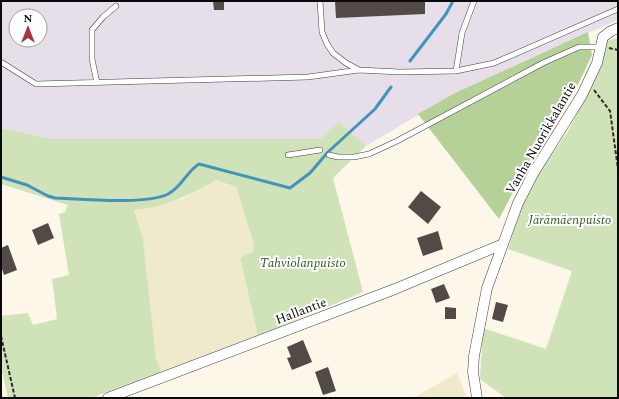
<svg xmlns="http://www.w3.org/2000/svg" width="619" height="399" viewBox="0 0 619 399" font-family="Spectral,serif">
<rect width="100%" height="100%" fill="#fcf7e9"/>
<path fill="#e6dee8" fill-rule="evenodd" d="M1,1h617v19l-94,41 -69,32 -89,53 -27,-24 -19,17h-269l-50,-11zM16,16h24v24h-24z"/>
<path fill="#efeacc" d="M218,180l18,7 17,54 1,10 -14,8 18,77 -97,36 -5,-14 -22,-148 13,-1 37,-11z
M457,373l10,25h-54z"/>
<path fill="#d0e2b7" d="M618,38v360h-112l-26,-19 3,-51 63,21 26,-78 -64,-22 14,-43 17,-33 29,-42 32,-63 7,-27z
M339,122l27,24 -33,32 30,114 -105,44 -18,-78 14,-7 -1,-10 -17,-54 -19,-7c-25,14 -53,28 -83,30l9,30 13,118 5,14 -70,26h-83l-7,-32v-50l27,-3 5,12 24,-6 -5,-40 17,-4 -10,-61 6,-2 3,-7 -67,-21v-56l50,11h269z"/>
<path fill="#b6d198" d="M588,32l4,23 -17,36 -43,65 -33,63 -81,-105 37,-21z"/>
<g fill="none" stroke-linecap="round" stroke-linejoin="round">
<path stroke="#4394bc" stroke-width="3" d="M410,61l36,-47 7,-13
M1,177l26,8 21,11 7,2c26,1 92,7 113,-4 14,-7 18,-22 31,-30l91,24 20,-15 18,-21 47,-43 16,-22"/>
</g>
<path fill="#514a47" d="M213,1h11v9h-10z
M335,1h90v13l-89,4z
M421,191l20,16 -13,17 -20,-17z
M48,223l6,15 -16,7 -6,-15z
M438,231l5,18 -20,7 -6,-18z
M8,245l9,25 -13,5 -3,-9v-18z
M444,284l6,14 -14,5 -5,-14z
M496,302l12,3 -5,17 -11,-3z
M445,307l11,1v11h-11z
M303,340l9,22 -20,8 -5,-12 4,-1 -4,-10z
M328,367l8,24 -13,4 -8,-23z"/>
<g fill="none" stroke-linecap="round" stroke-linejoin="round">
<g stroke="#3d3d3d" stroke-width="6">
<path id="service" d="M320,1l2,31 5,12 6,9 13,10 13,7 41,2 56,-1 38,-8 124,-54
M1,62l35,22 272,-7 51,-7
M456,71l6,-38 12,-32
M97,83l-5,-24v-29l11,-13 13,-11
M288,155l32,-5
M329,155l9,2h16l15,-3 28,-13 146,-78 36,-16h21"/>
</g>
<g stroke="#3d3d3d" stroke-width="11">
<path id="minor" d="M108,398l287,-109 108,-45
M477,398l-4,-26 1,-16 13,-68 31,-85 16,-31 48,-77 15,-32 6,-26 8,-6 7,-3"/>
</g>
<path stroke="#2c2c2c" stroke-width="2" stroke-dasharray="4 2" stroke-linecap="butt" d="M609,48l9,2
M594,90l16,21 8,58
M1,336l14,62"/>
<use href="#service" stroke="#fff" stroke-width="5"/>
<use href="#minor" stroke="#fff" stroke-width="10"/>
</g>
<g text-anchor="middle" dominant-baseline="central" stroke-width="4" stroke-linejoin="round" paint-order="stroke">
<g font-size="13" fill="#0a0a0a" stroke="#fff">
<text transform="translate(541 138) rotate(-60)">Vanha Nuorikkalantie</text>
<text transform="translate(301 311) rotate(-21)">Hallantie</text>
</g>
<g font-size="13" font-style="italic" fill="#325923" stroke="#fff">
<text x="570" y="220">Järämäenpuisto</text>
<text x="303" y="263">Tahviolanpuisto</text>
</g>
</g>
<rect width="619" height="399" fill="none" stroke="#0a0a0a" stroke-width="4"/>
<g transform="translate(28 28)"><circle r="19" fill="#ffffff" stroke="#9d9d9d"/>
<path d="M0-3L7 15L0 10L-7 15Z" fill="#a83341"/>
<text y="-6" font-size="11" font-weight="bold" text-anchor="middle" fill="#0a0a0a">N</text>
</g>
</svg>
